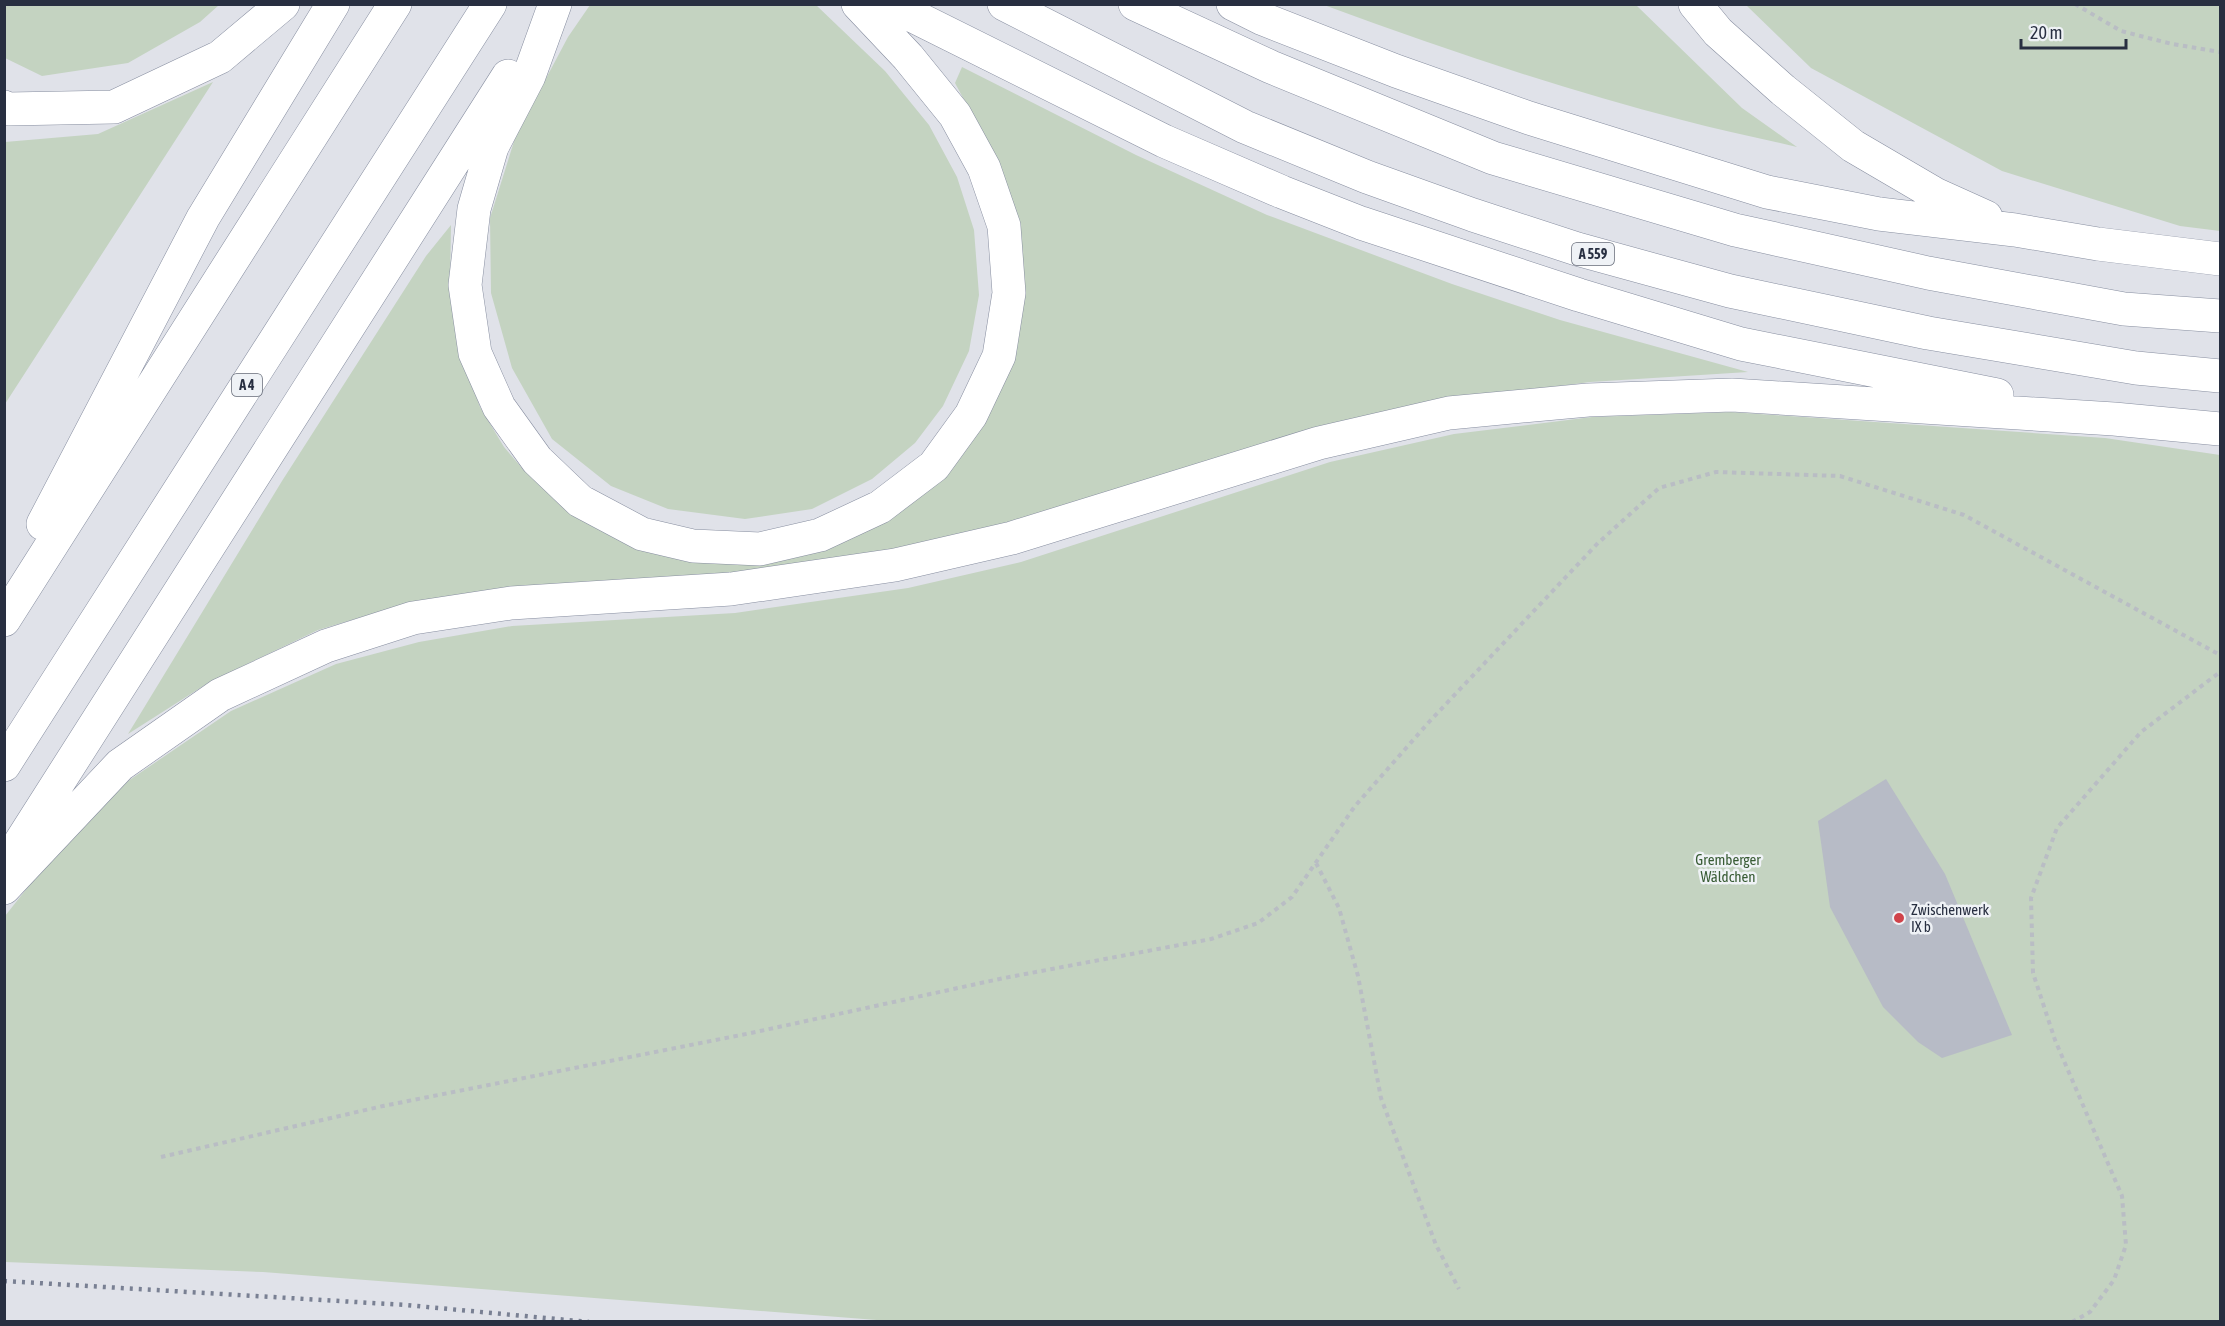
<svg xmlns="http://www.w3.org/2000/svg" width="2225" height="1326" viewBox="0 0 2225 1326" font-family="'Asap Condensed',sans-serif">
<rect width="100%" height="100%" fill="#e0e2e9"/>
<path fill="#c4d3c1" d="M4,5l1,-1 214,1 -19,17 -72,41 -86,13 -37,-18z
M590,5h226l69,66 44,54 28,52 17,53 5,65 -10,56 -26,55 -28,37 -43,36 -60,30 -67,10 -77,-10 -57,-23 -59,-47 -40,-71 -21,-75 -1,-75 26,-83 52,-98z
M1324,5h312l106,103 55,39c-38,-9 -77,-17 -115,-27 -121,-31 -241,-72 -358,-115z
M1746,5h474v226l-40,-5 -178,-55 -191,-103z
M962,67l174,88 131,60 185,69 108,36 188,52 -158,10 -142,19 -444,123 -114,27 -158,24 -323,28 -91,27 -110,53 -80,51 154,-253 144,-225 25,-31 -1,63 14,72 16,47 24,40 18,21 50,47 237,38 60,-23 49,-33 96,-137 -18,-201 -41,-76z
M213,82l-208,322v-262l93,-8z
M1731,412l374,26 115,17v866l-1318,1 -639,-50 -258,-10v-346l38,-48 85,-87 103,-70 105,-47 83,-22 93,-16 223,-13 173,-25 113,-26 309,-100 124,-28 138,-17z"/>
<path fill="#b7bbc6" d="M1886,779l59,95 67,161 -70,23 -24,-16 -35,-35 -53,-100 -12,-86z"/>
<g fill="none" stroke-linecap="round" stroke-linejoin="round">
<g stroke="#878ea0" stroke-width="34">
<path id="highway" d="M555,4l-26,72 -37,71 -18,62 -9,76 10,68 24,54 38,53 43,41 62,33 51,12 67,3 60,-14 60,-28 54,-41 37,-51 28,-59 10,-63 -5,-67 -20,-58 -29,-53 -47,-58 -50,-53
M889,4l275,137 118,51 79,31 218,72 162,49 256,51
M1004,4l241,123 122,50 106,38 104,34 153,42 198,42 208,35 84,8
M1135,4l136,63 222,91 242,72 193,43 196,36 96,7
M1233,4l30,15 133,52 133,47 238,74 112,22 136,16 83,14 122,15
M1695,4l23,28 65,58 70,56 82,48 51,23
M4,107l4,2 106,-2 106,-50 63,-53
M43,524l160,-306 130,-214
M4,620l391,-616
M4,765l486,-761
M9,860l499,-784
M4,888l116,-123 100,-70 106,-49 87,-28 98,-15 220,-14 164,-24 117,-27 307,-95 130,-30 139,-13 144,-5 382,24 106,10"/>
</g>
<path stroke="#b9bdc4" stroke-width="4" stroke-dasharray="4.5 4.5" stroke-linecap="butt" d="M2075,4l46,27 51,13 48,8
M1316,863l23,45 19,68 23,122 55,147 23,44
M161,1157l222,-51 368,-73 253,-55 207,-39 47,-16 34,-26 63,-91 74,-84 169,-179 61,-55 57,-16 124,4 124,39 256,140
M2072,1322l18,-10 24,-32 12,-35 -4,-49 -67,-156 -22,-67 -2,-75 26,-70 84,-96 79,-60"/>
<use href="#highway" stroke="#fff" stroke-width="33"/>
<path stroke="#798093" stroke-width="4.5" stroke-dasharray="3 6" stroke-linecap="butt" d="M4,1281l402,24 183,17"/>
</g>
<circle fill="#d0434a" stroke="#eff2f6" stroke-width="2" cx="1899" cy="918" r="6"/>
<g text-anchor="middle" dominant-baseline="central" stroke-width="5" stroke-linejoin="round" paint-order="stroke">
<g fill="#eff2f6" stroke="#646a77" stroke-width="1.5">
<rect x="1572" y="243" width="42" height="22" rx="4.5"/>
<rect x="232" y="374" width="30" height="22" rx="4.5"/>
</g>
<g font-size="14" font-weight="bold" fill="#282f41">
<text x="1593" y="254">A 559</text>
<text x="247" y="385">A 4</text>
</g>
<g font-size="15" fill="#395c35" stroke="#eff2f6">
<text x="1728" y="859">Gremberger<tspan x="1728" dy="17">Wäldchen</tspan></text>
</g>
<g font-size="15" fill="#282f41" stroke="#eff2f6" text-anchor="start">
<text x="1911" y="909">Zwischenwerk<tspan x="1911" dy="17">IX b</tspan></text>
</g>
</g>
<rect width="2225" height="1326" fill="none" stroke="#282f41" stroke-width="12"/>
<path d="M2021 39v9h105v-9" fill="none" stroke="#282f41" stroke-width="3"/>
<text x="2030" y="39" font-size="18" fill="#282f41" stroke="#eff2f6" stroke-width="4.5" paint-order="stroke">20 m</text>
</svg>
